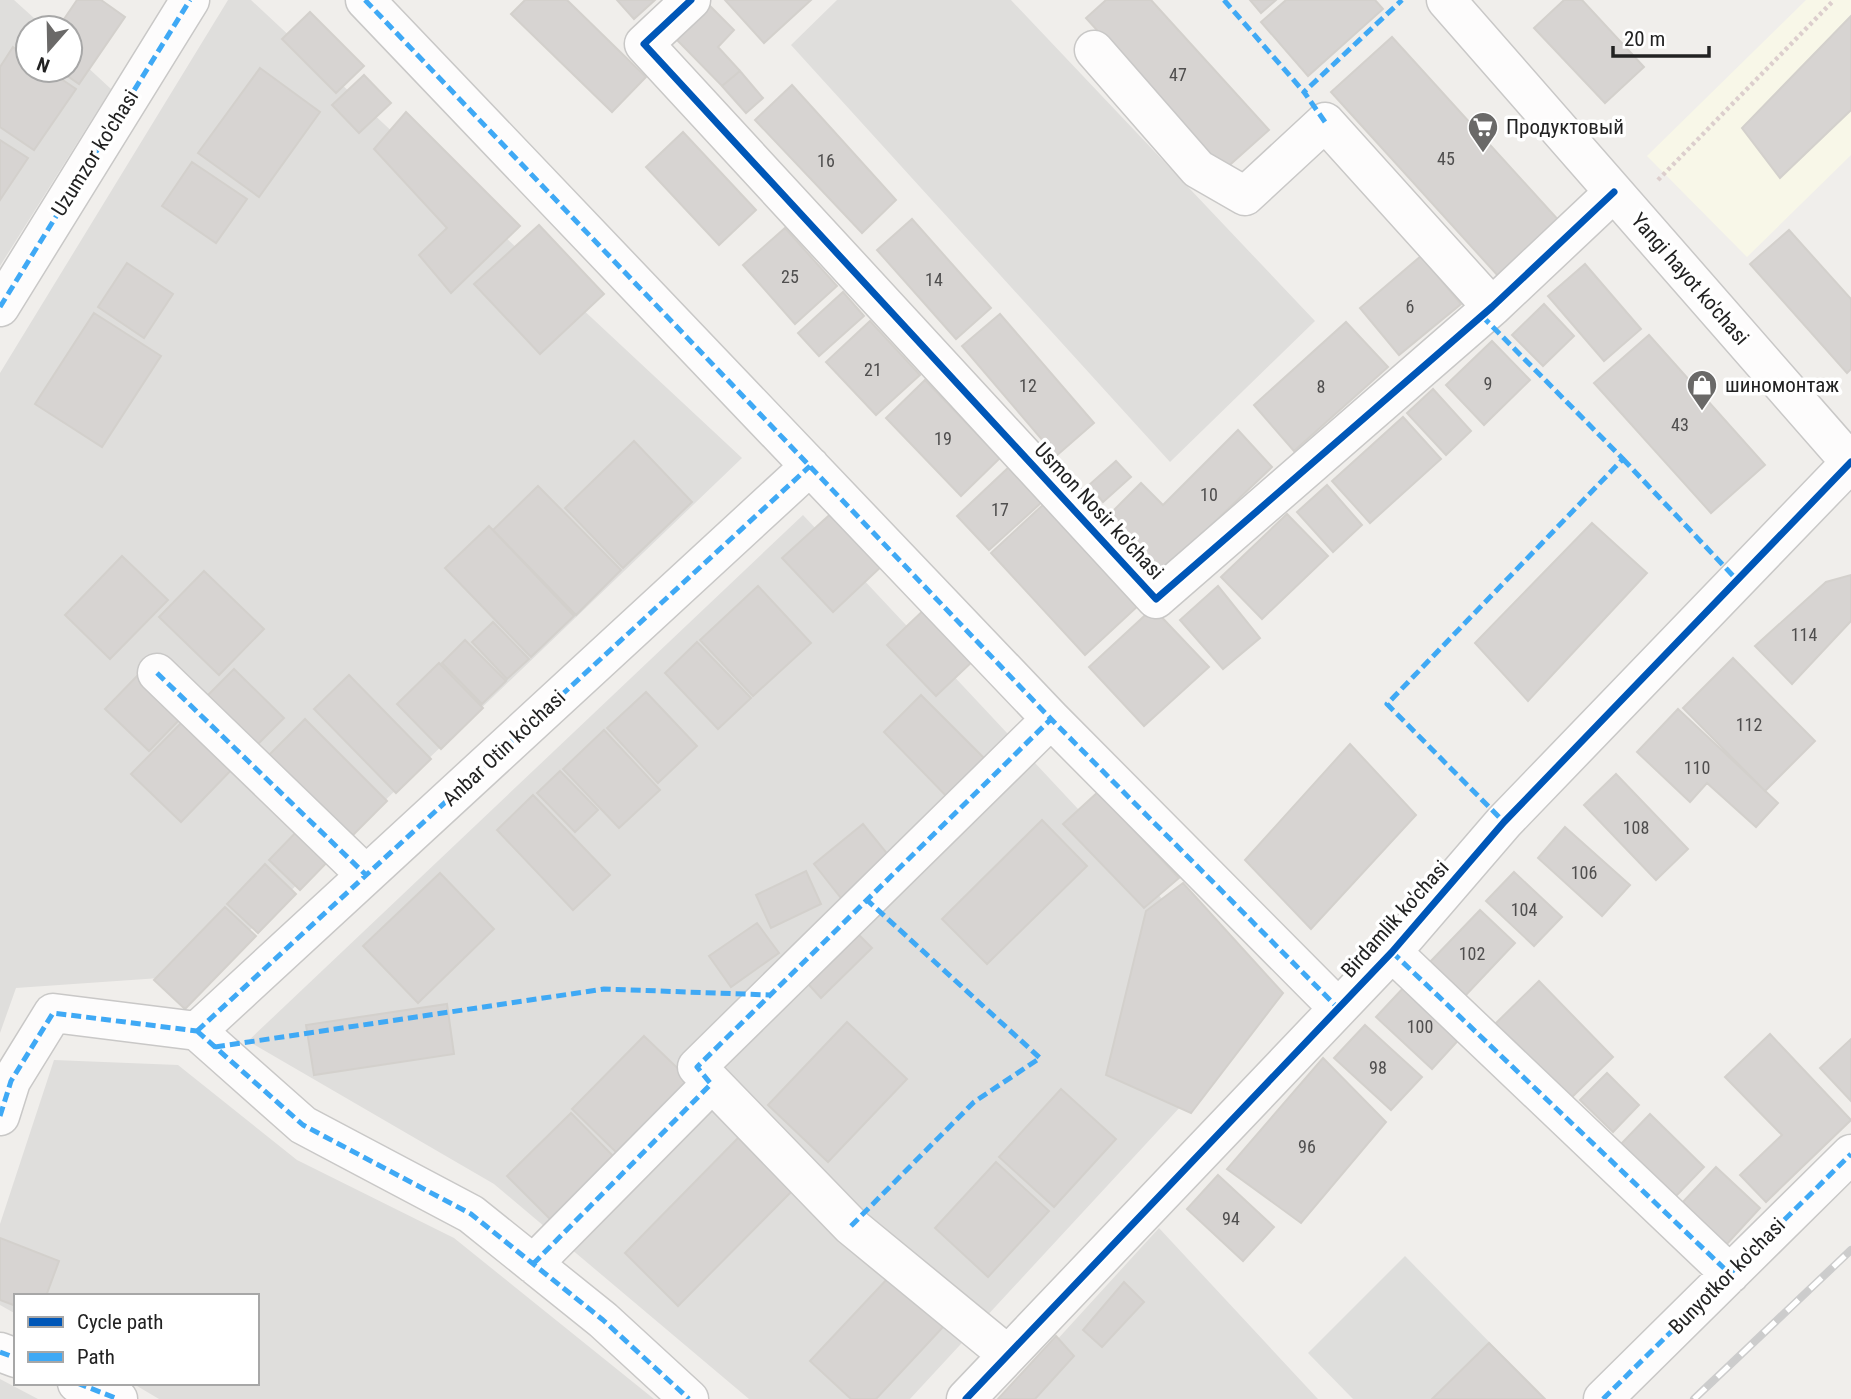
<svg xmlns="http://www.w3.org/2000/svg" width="1851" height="1399" viewBox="0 0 1851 1399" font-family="'Roboto Condensed',sans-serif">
<rect width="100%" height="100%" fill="#f0eeeb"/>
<path fill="#dfdedc" d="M0,0h14l31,28h-17v42h42v-19l41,38 -111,177z
M228,0h23l491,458 -539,517 -187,13 -16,45v-660z
M837,0h174l304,321 -145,141 -379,-417z
M803,515l465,497 -358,387h-161l-255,-215 -246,-143z
M54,1060l124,5 119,95 157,78 200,161h-495l-27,-16h125v-87h-241v18l-16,-9v-81z
M1159,1228l159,171h-315z
M0,1379l38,20h-38z"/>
<path fill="#f8f7e8" d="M1806,0h45v155l-104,102 -100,-101z"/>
<path fill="#dededc" d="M1405,1256l140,143h-192l-45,-46z"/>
<path fill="#d7d4d2" stroke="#d3d0cc" stroke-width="2" d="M77,0h24l24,17 -46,67 -20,-14h11v-42h-12z
M525,0h42l79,77 -34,35 -101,-98z
M617,0h38l-21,19z
M725,0h86l-47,43z
M1106,0h45l118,130 -45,40 -138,-152z
M1250,0h26l-15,13z
M1286,0h89l8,9 -75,67 -47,-54z
M1564,0h18l62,67 -39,36 -71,-75z
M710,6l24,24 -16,17 22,24 -18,15 -46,-47z
M310,12l54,54 -28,27 -54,-54z
M1851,16v94l-71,68 -38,-50z
M1392,37l169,186 -61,55 -169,-186z
M13,47l15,10v13h20l28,19 -42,61 -34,-23v-60z
M260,68l60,44 -61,85 -61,-44z
M740,71l23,27 -17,15 -24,-27z
M364,75l27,28 -32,30 -27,-28z
M792,85l104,115 -34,33 -107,-113z
M406,112l114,114 -69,67 -32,-38 28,-27 -73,-79z
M683,132l73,78 -37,35 -73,-78z
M0,140l28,18 -28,42z
M192,162l55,37 -31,44 -54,-37z
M912,219l79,89 -35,31 -79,-89z
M539,225l65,69 -64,60 -66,-70z
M785,228l52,58 -42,38 -52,-59z
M1789,230l62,69v70l-4,4 -97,-109z
M1421,256l40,48 -62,51 -39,-47z
M127,263l46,31 -29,44 -46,-31z
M1585,264l56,65 -37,32 -56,-65z
M843,292l21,24 -45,40 -21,-23z
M1544,304l30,32 -31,30 -31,-31z
M94,313l67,43 -59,91 -67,-43z
M1000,314l94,109 -38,33 -94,-110z
M870,321l50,54 -44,40 -50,-53z
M1346,322l42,45 -94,84 -40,-46z
M1649,335l116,130 -54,48 -117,-130z
M1492,341l38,39 -46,45 -38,-40z
M925,380l75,78 -39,38 -75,-78z
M1433,389l38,42 -25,24 -39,-42z
M1403,417l38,42 -71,64 -38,-42z
M1238,430l34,37 -112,107 -55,-55 36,-36 22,22z
M634,441l58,61 -69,66 -58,-60z
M1116,461l15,16 -28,25 -14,-17z
M1009,467l33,35 -53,48 -32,-34z
M1327,485l35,40 -29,27 -36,-40z
M538,486l83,84 -45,45 -83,-85z
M1045,503l95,101 -55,51 -94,-102z
M835,510l50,53 -52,49 -51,-54z
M1287,514l41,42 -66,63 -41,-42z
M1592,523l55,50 -119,128 -53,-58z
M489,526l85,90 -43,41 -86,-89z
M122,556l46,44 -58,59 -45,-44z
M204,571l60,58 -45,46 -60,-58z
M1851,575v46l-59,63 -37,-38 71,-64z
M758,586l53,57 -58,53 -53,-56z
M1218,586l42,52 -37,31 -43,-49z
M927,607l49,51 -40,38 -49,-51z
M1153,608l56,59 -65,59 -55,-59z
M493,622l36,37 -22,20 -35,-37z
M465,640l41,41 -24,23 -40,-41z
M697,642l54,56 -33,31 -53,-56z
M1733,658l82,83 -50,50 -82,-83z
M439,663l44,45 -42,41 -44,-45z
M234,669l50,49 -34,34 -50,-49z
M141,672l44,42 -36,37 -44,-42z
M349,675l82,84 -35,34 -82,-84z
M646,692l51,54 -39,37 -51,-55z
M921,695l71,71 -38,38 -70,-72z
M1678,709l100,94 -22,24 -49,-44 -17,19 -53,-50z
M187,717l50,47 -56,58 -50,-48z
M305,719l82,82 -45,45 -82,-82z
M604,730l56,60 -41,38 -56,-59z
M1350,744l66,71 -105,114 -66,-69z
M560,771l38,39 -23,22 -38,-39z
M1616,774l72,75 -32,31 -72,-75z
M1098,792l81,86 -35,30 -81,-84z
M533,795l77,80 -37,35 -76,-80z
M1042,820l45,46 -100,98 -45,-45z
M305,823l31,30 -36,37 -31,-30z
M863,824l27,33 -49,41 -27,-34z
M1565,827l65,58 -28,31 -64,-58z
M265,864l31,30 -38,39 -31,-29z
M806,871l15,33 -50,24 -15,-33z
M1514,872l48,45 -28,29 -48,-45z
M440,873l54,56 -76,74 -55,-57z
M1183,883l100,110 -92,120 -85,-38 40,-164z
M225,907l31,29 -71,73 -31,-29z
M1480,910l35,33 -51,54 -35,-34z
M757,923l22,30 -48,34 -22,-31z
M849,925l23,23 -51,50 -22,-24z
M1539,981l74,76 -45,44 -74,-76z
M1407,984l56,51 -31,34 -56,-52z
M447,1004l7,50 -140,21 -8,-50z
M847,1022l60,57 -79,83 -60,-57z
M1365,1025l57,52 -31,33 -57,-52z
M1770,1034l81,86 -85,82 -26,-27 42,-40 -57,-58z
M644,1036l48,46 -72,74 -48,-47z
M1851,1039v62l-31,-33z
M1323,1058l63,64 -85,101 -74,-54z
M1607,1073l32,32 -26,27 -33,-32z
M1061,1089l55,50 -62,68 -55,-50z
M571,1113l45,46 -63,63 -46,-46z
M1650,1114l54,53 -29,30 -54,-53z
M742,1134l54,53 -118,119 -53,-53z
M996,1162l53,49 -61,66 -53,-49z
M1716,1167l44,41 -35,38 -44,-42z
M1218,1175l56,52 -31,34 -56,-52z
M0,1238l59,23 -13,35h-30v10l-16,-6z
M889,1277l54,50 -67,72h-25l-41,-38z
M1124,1282l20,20 -42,45 -19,-17z
M1056,1336l18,20 -39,43h-37z
M1489,1343l56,56h-113z"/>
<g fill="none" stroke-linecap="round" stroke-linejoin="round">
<g stroke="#c9c8c7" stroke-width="41">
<path id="minor" d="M365,0l686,719 287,289
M691,0l-47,44 512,555 336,-292 122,-115
M1446,0l405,463
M1094,50l104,119 47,27 80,-74 167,185
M0,307l190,-307
M157,673l209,202
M1392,952l338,322
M197,1031l613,-565
M197,1031l106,94 168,89 132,106 86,79
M0,1116l11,-35 42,-68 144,18
M533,1264l178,-180
M0,1352l16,6
M1008,1355l-157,-129 -154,-159 354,-348
M77,1383l41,16
M966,1399l426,-447 112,-130 347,-360
M1603,1399l248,-245"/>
</g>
<path stroke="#dccecd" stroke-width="4.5" stroke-dasharray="3.5 3.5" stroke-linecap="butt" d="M1658,180l176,-180"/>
<use href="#minor" stroke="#fdfcfc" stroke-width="38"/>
<g stroke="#ccc" stroke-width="8">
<path id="rail" d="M1694,1399l157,-149"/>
</g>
<use href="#rail" stroke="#fff" stroke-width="5" stroke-dasharray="16" stroke-linecap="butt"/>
<path stroke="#3fa9f5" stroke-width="5" stroke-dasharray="10 5" stroke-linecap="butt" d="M365,0l686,719 287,289
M1224,0l80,92
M1325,122l-21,-30 98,-92
M0,307l190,-307
M1482,316l141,143 -236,245 117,118
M1623,459l115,122
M157,673l209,202
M1392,952l338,322
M197,1031l613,-565
M197,1031l106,94 168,89 132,106 86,79
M215,1047l389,-58 166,6
M0,1116l11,-35 42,-68 144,18
M851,1226l123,-124 66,-44 -173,-158
M533,1264l178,-180 -14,-17 354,-348
M0,1352l16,6
M77,1383l41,16
M1603,1399l248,-245"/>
<g stroke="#fff" stroke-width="11">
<path id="cycleway" d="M691,0l-47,44 512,555 336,-292 122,-115
M966,1399l426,-447 112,-130 347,-360"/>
</g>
<use href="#cycleway" stroke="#0057b8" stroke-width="7"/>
</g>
<defs>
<g id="supermarket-pin" transform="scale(1.575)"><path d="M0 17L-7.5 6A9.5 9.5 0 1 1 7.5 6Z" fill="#6a6968" stroke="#fff"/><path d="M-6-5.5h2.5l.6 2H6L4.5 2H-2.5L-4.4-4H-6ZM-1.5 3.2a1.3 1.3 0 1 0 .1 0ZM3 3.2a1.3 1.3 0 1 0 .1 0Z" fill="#fff"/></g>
<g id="shop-pin" transform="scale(1.575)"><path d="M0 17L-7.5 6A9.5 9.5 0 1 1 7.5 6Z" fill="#6a6968" stroke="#fff"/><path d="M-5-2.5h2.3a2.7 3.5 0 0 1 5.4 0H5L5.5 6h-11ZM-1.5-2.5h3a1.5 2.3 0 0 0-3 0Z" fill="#fff"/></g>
</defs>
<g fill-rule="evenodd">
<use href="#supermarket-pin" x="1483" y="127"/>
<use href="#shop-pin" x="1702" y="385"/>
</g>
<g text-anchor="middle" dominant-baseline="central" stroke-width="7" stroke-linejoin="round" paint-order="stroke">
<g font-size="18" fill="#4f4e4e">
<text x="1178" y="74">47</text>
<text x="1446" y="158">45</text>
<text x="826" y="160">16</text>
<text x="790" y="276">25</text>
<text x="934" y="279">14</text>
<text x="1410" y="306">6</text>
<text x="873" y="369">21</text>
<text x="1488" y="383">9</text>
<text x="1028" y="385">12</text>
<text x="1321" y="386">8</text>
<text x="1680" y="424">43</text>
<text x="943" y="438">19</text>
<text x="1209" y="494">10</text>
<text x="1000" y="509">17</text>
<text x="1804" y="634">114</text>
<text x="1749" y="724">112</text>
<text x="1697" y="767">110</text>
<text x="1636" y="827">108</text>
<text x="1584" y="872">106</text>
<text x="1524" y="909">104</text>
<text x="1472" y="953">102</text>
<text x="1420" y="1026">100</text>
<text x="1378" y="1067">98</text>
<text x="1307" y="1146">96</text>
<text x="1231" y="1218">94</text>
</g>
<g font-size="21" fill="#222" stroke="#fff" text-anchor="start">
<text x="1506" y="127">Продуктовый</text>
<text x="1725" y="385">шиномонтаж</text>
</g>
<g font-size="21" fill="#222" stroke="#fff">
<text transform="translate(95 153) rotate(-58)">Uzumzor ko'chasi</text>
<text transform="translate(1690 279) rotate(49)">Yangi hayot ko'chasi</text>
<text transform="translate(1099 511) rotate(47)">Usmon Nosir ko'chasi</text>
<text transform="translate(504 748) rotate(-43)">Anbar Otin ko'chasi</text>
<text transform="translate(1395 919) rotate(-48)">Birdamlik ko'chasi</text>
<text transform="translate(1727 1276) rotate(-45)">Bunyotkor ko'chasi</text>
</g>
</g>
<rect x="14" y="1294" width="245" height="91" fill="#ffffff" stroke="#a7a7a7" stroke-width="2"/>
<rect x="28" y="1317" width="35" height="10" fill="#0057b8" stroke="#a7a7a7" stroke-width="2"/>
<text x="77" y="1329" font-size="21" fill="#222222">Cycle path</text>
<rect x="28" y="1352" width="35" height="10" fill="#3fa9f5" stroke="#a7a7a7" stroke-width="2"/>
<text x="77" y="1364" font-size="21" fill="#222222">Path</text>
<g transform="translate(49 49) rotate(200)"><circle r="33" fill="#ffffff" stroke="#a7a7a7" stroke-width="2"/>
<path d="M0-5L12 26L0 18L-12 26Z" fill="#6a6968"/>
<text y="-10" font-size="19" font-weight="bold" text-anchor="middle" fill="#222222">N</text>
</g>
<path d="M1613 46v10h96v-10" fill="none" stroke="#222222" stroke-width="3.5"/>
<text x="1624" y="46" font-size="21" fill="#222222" stroke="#ffffff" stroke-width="5" paint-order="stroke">20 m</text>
</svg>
